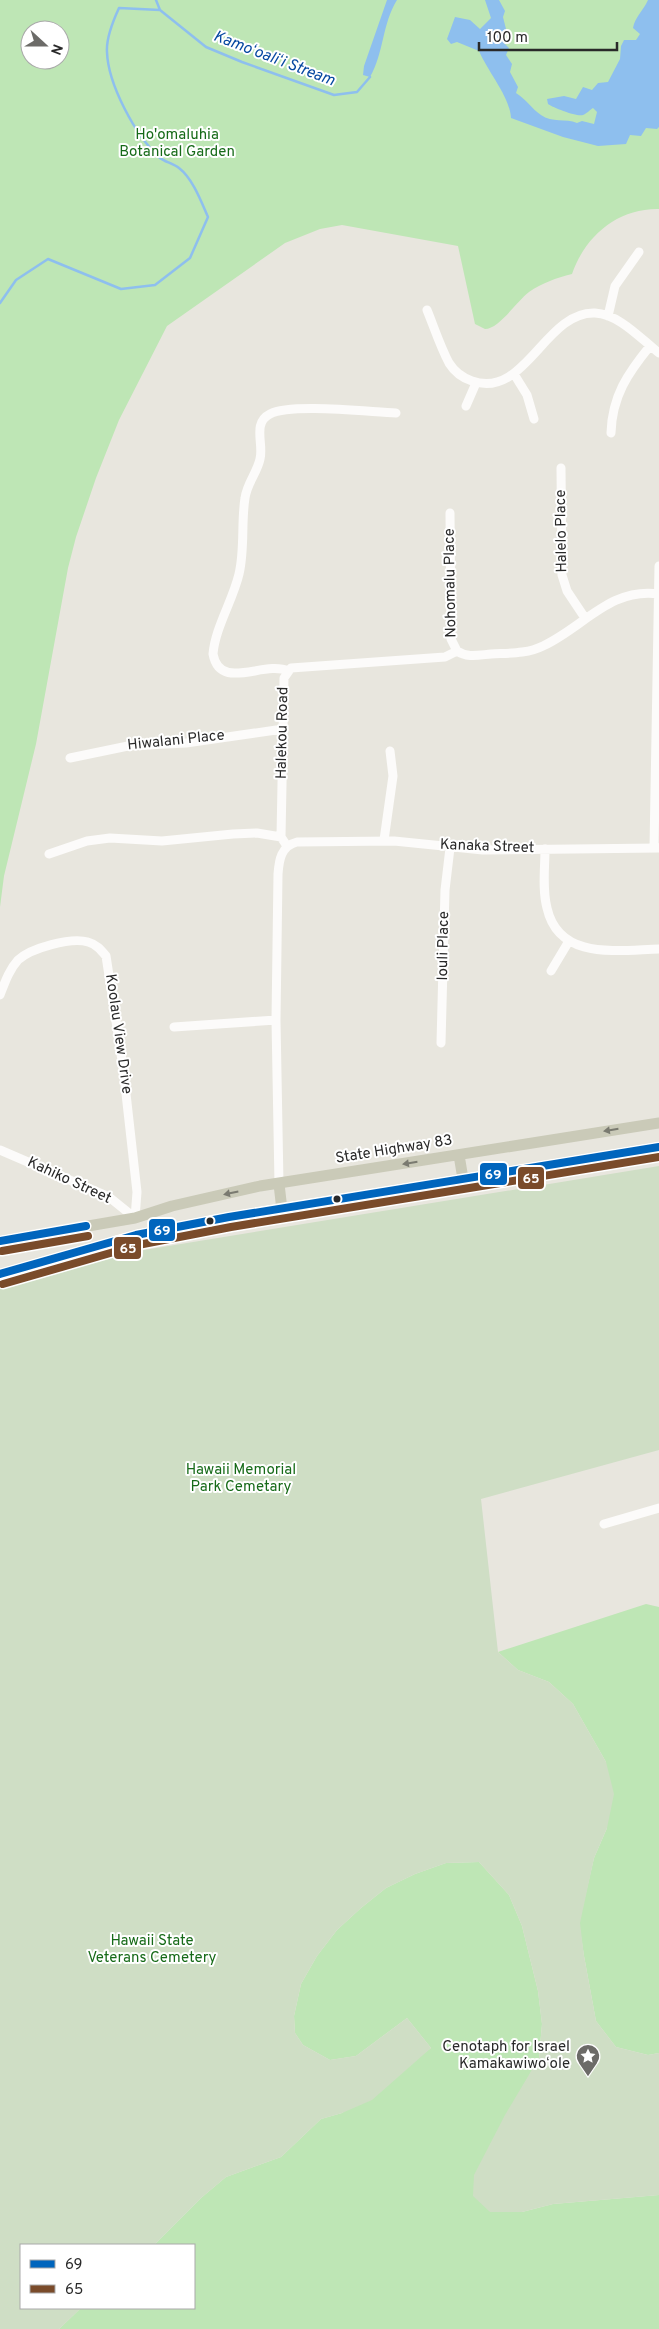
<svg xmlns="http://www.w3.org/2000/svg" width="659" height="2329" viewBox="0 0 659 2329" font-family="Overpass,sans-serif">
<rect width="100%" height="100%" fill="#e8e6de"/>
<path fill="#bee6b5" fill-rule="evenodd" d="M0,0h659v209c-41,-1 -74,27 -87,65 -16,4 -30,9 -43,18 -13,10 -30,37 -44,37l-10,-5 -17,-78 -116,-21 -22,4 -35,14 -118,83 -48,94 -23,58 -20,59 -8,31 -32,176 -32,132 -4,31zM30,30h30v30h-30z
M646,1604l13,3v446l-11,2 -32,-8 -20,-26 -12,-65 -5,-33 15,-65 13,-30 -1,-66 -33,-58 -24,-22 -31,-12 -20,-18z
M479,1862l30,33 13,31 16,65 4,33 -3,34 -49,87 32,67 31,-8 106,-9v134h-600l22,-21h113v-63h-40l47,-47 25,-21 55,-20 40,-38 21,-6 89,-65 -24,-30 -51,38 -26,4 -27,-15 -8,-12 -1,-17 7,-32 16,-28 20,-26 24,-22 25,-20 29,-14 31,-11z"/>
<path fill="#cfdec5" d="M659,1166v284l-178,49 17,153 20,18 31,12 24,22 33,58 8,32 -7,34 -13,30 -14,65 4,33 12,65 20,26 32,8 11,-2v142l-106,9 -31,8h-32l-17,-16 1,-21 31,-60 34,-57 3,-34 -4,-33 -16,-65 -13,-31 -30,-33 -33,1 -31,11 -29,14 -25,20 -24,22 -20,26 -16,28 -7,32 1,17 8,12 27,15 26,-4 51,-38 24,30 -59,52 -30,13 -21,6 -40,38 -55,20 -25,21 -47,47h-133v63h60l-22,21h-59v-1040l80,-24 64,-15z"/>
<path fill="#8ebfee" d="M387,0h10c-15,24 -13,53 -27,77l-7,-2 1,-9z
M485,0h14l6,11 -2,6 3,12 -2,14 5,5 -3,7 6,9 -2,8 8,15 -2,6c10,6 16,16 25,22 11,8 25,3 36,8l5,-2 12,3 3,-12 -4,-4c-3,2 -7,6 -10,7 -6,2 -29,-7 -35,-11l-1,-5 17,-3 12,3 7,-12 9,3 6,-7 10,-1 12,-23 1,-13 3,-6h12l4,-6 -7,-6c2,-11 10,-17 15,-28h11v127l-2,2 -11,-1 -5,8 -11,-1 -4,9 -28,2 -35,-9 -52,-19c-1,-21 -23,-46 -32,-67l-22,-9 -6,2 -4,-5 8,-22 15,3 10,9 11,-11z"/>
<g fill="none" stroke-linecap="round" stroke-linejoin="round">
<path stroke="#8ebfee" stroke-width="2.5" d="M156,0l4,10
M0,303l16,-23 32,-21 73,30 34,-4 35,-27 18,-41c-7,-16 -15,-38 -29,-49 -6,-5 -15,-6 -20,-11 -24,-22 -51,-73 -52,-105 -1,-14 6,-31 12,-44l41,2 46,37 36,15 92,33 23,-3 13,-15"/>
<path stroke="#fcfbfa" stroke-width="9" d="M427,310c7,17 13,36 22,53 5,8 14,15 23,18 53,19 73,-70 123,-68 24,1 46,26 64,40
M608,316l7,-30 24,-34
M514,374l13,21 7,24
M466,406l10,-23
M611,433c1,-37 17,-60 39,-87
M561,468l1,107 5,16 18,27
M450,513l1,126 6,12
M288,671c-24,-11 -68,21 -75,-17 2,-26 20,-54 26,-80 6,-25 2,-51 6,-76 2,-15 12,-25 15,-39 4,-15 -8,-36 10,-45 21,-11 99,-2 126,-1
M70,758l58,-12 58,-3 97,-14
M384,840l9,-64 -3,-25
M287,846l-6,-9 3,-159 7,-10 154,-11 12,-6c10,7 22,4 34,3 17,-1 36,0 52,-8 41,-19 67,-59 116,-52
M654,848l5,-282
M545,849c0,19 -3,40 2,59 12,53 71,42 112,41
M49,854l38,-13 23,-3 52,3 71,-7 24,-1 24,4
M551,971l18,-30
M0,995c5,-13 9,-25 18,-35 13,-12 53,-23 70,-18 8,2 13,8 18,14l17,111 14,125 -2,26
M174,1027l102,-7
M441,1043l4,-153 5,-42
M0,1150l109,47 26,21
M279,1184l-3,-164 2,-146c1,-14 3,-28 19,-32l97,-1 89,9 176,-2
M604,1524l55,-16"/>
<path stroke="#cacab8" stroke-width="11" d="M459,1155l4,24
M279,1184l3,26
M0,1241l135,-23 37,-12 88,-20 399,-63
M0,1274l136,-39 93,-18 430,-70"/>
<g stroke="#fff" stroke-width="11">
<path id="bus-1" d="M0,1241l86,-15
M0,1274l136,-39 93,-18 430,-70"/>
</g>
<g stroke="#fff" stroke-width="11">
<path id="bus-2" d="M2,1251l86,-15
M3,1284l135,-39 93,-18 428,-70"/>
</g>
<use href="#bus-1" stroke="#0065bd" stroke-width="8"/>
<use href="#bus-2" stroke="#7a4b2a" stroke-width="8"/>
</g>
<defs><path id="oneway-solid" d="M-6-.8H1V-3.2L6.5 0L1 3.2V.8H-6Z" transform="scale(1.25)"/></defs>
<g fill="#7a7a70">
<use href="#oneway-solid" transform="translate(611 1130) rotate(171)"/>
<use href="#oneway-solid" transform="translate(410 1163) rotate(171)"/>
<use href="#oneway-solid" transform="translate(231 1193) rotate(168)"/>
</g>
<defs>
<g id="sight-pin" transform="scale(1.25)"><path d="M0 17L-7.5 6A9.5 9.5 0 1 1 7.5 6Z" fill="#6c6b68" stroke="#fff"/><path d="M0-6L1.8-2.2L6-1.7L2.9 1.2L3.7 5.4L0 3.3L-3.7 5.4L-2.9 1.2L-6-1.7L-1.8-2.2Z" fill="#fff"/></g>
</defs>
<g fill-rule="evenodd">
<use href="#sight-pin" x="588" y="2056"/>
</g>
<g fill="#292929" stroke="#fff" stroke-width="2">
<circle cx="337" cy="1199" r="4.5"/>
<circle cx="210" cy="1221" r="4.5"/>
</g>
<g text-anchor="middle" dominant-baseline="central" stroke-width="4" stroke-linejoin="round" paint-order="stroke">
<g font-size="15" fill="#166a18" stroke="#fff">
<text x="177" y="135">Ho'omaluhia<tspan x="177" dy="17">Botanical Garden</tspan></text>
<text x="241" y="1470">Hawaii Memorial<tspan x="241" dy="17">Park Cemetary</tspan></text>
<text x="152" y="1941">Hawaii State<tspan x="152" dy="17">Veterans Cemetery</tspan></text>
</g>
<g font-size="15" fill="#292929" stroke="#fff">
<text transform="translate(562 531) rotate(-91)">Halelo Place</text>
<text transform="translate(451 583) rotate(-91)">Nohomalu Place</text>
<text transform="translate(283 733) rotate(-89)">Halekou Road</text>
<text transform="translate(176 741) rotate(-6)">Hiwalani Place</text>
<text transform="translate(487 847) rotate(2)">Kanaka Street</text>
<text transform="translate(444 946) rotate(-89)">Iouli Place</text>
<text transform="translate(118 1034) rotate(82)">Koolau View Drive</text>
<text transform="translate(394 1150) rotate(-9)">State Highway 83</text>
<text transform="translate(69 1181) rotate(25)">Kahiko Street</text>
</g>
<g font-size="15" fill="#292929" stroke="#fff" text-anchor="end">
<text x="570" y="2047">Cenotaph for Israel<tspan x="570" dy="17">Kamakawiwoʻole</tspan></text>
</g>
<g font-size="16" font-style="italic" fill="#0648a1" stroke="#fff">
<text transform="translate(274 59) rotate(21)">Kamoʻoaliʻi Stream</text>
</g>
</g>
<g stroke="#fff" stroke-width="2">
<rect x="479" y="1162" width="29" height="24" rx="5" fill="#0065bd"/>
<rect x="517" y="1166" width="28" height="24" rx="5" fill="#7a4b2a"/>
<rect x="148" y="1218" width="28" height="24" rx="5" fill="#0065bd"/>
<rect x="113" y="1236" width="29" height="24" rx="5" fill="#7a4b2a"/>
</g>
<g font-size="14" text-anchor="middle" font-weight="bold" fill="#fff">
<text x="493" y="1179">69</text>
<text x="531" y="1183">65</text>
<text x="162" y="1235">69</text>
<text x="128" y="1253">65</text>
</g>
<rect x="20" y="2244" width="175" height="65" fill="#ffffff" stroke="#a9a9a9"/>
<rect x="30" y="2260" width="25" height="8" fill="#0065bd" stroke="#a9a9a9"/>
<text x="65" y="2269" font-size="15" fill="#292929">69</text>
<rect x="30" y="2285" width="25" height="8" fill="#7a4b2a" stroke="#a9a9a9"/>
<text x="65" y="2294" font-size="15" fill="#292929">65</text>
<g transform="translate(45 45) rotate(111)"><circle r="24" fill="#ffffff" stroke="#a9a9a9"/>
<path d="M0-4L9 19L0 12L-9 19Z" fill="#6c6b68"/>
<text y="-8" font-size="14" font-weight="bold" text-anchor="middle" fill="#292929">N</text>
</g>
<path d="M479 42v8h138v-8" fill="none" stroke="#292929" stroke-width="2.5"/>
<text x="487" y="42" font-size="15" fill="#292929" stroke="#ffffff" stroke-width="4" paint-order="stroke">100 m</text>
</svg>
